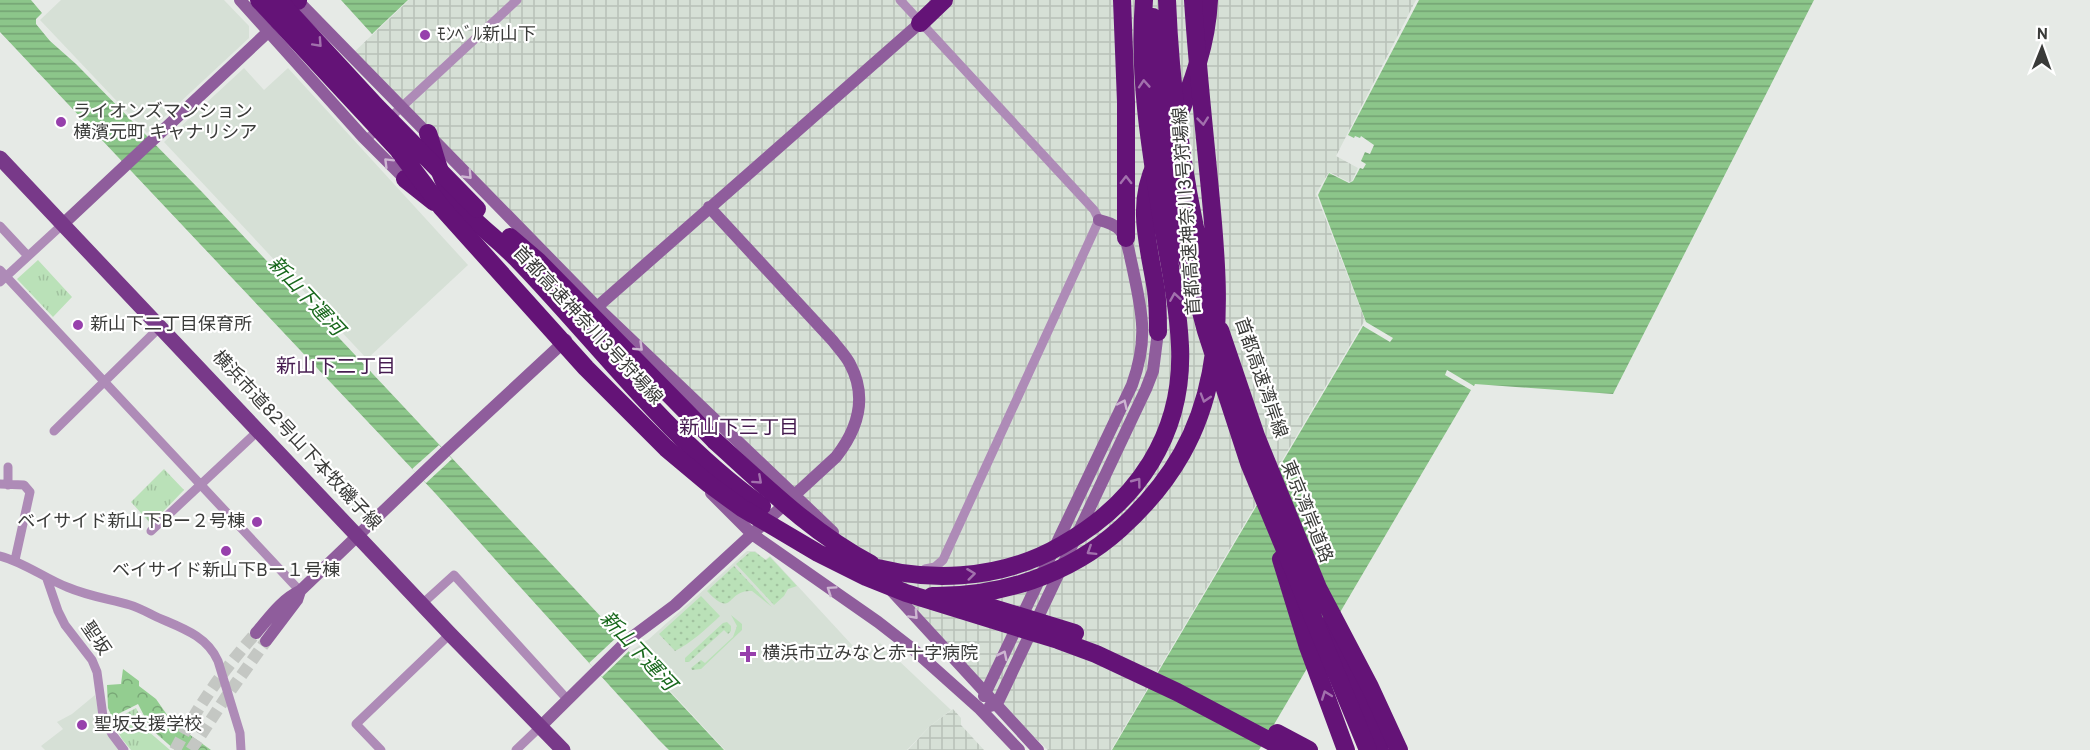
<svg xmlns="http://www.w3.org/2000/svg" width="2090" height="750" viewBox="0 0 2090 750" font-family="Overpass,'Noto Sans JP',sans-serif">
<defs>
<pattern id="industrial-grid" width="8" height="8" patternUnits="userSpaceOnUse" patternTransform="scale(1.5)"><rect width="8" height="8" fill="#d6e0d6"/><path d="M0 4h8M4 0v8" fill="none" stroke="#b8c1b8"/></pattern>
<pattern id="forest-crowns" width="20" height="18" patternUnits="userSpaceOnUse" patternTransform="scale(1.5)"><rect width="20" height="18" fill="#93cd90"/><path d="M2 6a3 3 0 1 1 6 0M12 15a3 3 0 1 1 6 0" fill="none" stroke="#79a877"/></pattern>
<pattern id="park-tufts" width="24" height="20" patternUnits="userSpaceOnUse" patternTransform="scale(1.5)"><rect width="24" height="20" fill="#bae1b8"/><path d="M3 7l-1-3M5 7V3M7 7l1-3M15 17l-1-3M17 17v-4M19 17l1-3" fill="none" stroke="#a1c29f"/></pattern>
<pattern id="garden-dots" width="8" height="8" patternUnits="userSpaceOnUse" patternTransform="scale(1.5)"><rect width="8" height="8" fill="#bae1b8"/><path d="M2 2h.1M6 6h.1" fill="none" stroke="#a1c29f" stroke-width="1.8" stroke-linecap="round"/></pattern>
<pattern id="water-rules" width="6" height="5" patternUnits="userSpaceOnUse" patternTransform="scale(1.5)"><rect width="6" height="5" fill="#8cc68a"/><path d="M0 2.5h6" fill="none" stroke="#73a272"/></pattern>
</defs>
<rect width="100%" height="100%" fill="#e6eae6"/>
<path fill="#d6e0d6" d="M61,0h163l25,26v12l-102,95 -107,-113z
M244,68l20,22 24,-22 180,197 -101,94 -203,-217z
M747,551h8l10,9 5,-4 94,102 16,-15 71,67 -21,16 -23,24h-182l-93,-100 17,-11z
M95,695l5,23 19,32h-74l-4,-4 22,-17 -6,-7 15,-8z"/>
<path fill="url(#industrial-grid)" d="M409,0h1007l-80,156 22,12 -6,13 -3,1 -20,-10 -13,22 49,126 -254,430h-63l-62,-59 -635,-636z
M953,709l8,9v7l23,25h-76l22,-24z"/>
<path fill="url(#forest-crowns)" d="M123,669l16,12v5l17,13 16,23 39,28h-36l-24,-21 -13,-25 -26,13 -4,-9 -1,-23 14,-1z"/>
<path fill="url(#park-tufts)" d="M38,260l34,37 -19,20 -36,-38z
M164,469l20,21 -33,34 -20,-22z
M136,708l12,23 22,19h-39l-9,-11 -10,-18z"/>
<path fill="url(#garden-dots)" d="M750,552h5l11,8 4,-3 27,29 -9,3 -4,7 -10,9 -38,-41z
M734,566l38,41 -20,-16c-26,-2 -18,29 -45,0z
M701,596l19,20c-14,13 -29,27 -45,35l-16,-17z
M731,615l11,9v6l-41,39 -9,1 -1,-2 10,-8 4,3 28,-26 4,-11z
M727,622l4,4v5l-3,3 -4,-4 -35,32h-4v-4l38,-35z"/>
<path fill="url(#water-rules)" d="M0,0h31l11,13 -6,6v5l14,17 26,23 126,128 417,444 -2,3 19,20 2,-1 86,92h-55l-11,-11 -223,-246 -435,-461z
M341,0h67l-36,34z
M1419,0h395l-201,394 -138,-10 -1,2 -27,-16 -2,5 26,15 -212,360h-147l251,-424 27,16 3,-4 -27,-16 -48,-127 11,-22 20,10 4,-2 7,-13 3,1 3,-5 -5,-3 4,-9 5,2 4,-9 -13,-9 -1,2 -5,-2 -1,2 -6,-3z"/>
<path fill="#e6eae6" d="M439,445l13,14 -26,24 -14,-14z
M618,636l12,14 -28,27 -13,-14z"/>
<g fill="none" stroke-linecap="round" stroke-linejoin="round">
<path stroke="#c4c7c3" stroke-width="12" stroke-dasharray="12 6" stroke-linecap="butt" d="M175,750c22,-43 49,-81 81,-117
M191,750l35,-53 40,-56"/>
<path stroke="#ae8bb7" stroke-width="9" d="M900,0l194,210 5,10 -156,340 -8,7 -10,2
M366,140l151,-140
M0,226l28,30
M0,270l300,321
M0,282l63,-58
M54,431l107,-105
M0,484l24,1 6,7 -15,68
M8,485v-18
M151,531l108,-101
M0,556c24,6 44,22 67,31 21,9 42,12 63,18 10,3 20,9 29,13 23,10 48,18 59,43l22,72 1,17
M47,579l11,32 7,14 27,35 5,12 6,44 9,18 12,16
M422,604l32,-29 113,124
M381,750l-25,-26 94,-90
M516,750l24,-23"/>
<path stroke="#8f5d9c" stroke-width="12" d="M240,0l123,137 47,47
M297,0l300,307 236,225
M63,224l206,-193
M597,307l323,-284
M711,493l41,41 126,88 36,28 66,59 39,41
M890,589l148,161
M256,633c13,-15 25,-33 44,-42l145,-139 121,-112
M266,641l31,-41 3,-9
M984,696l148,-311c17,-47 10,-73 0,-120 -3,-12 -4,-26 -12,-35 -6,-6 -13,-8 -21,-10
M990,706l7,-2 149,-315 7,-18 5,-39
M540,727l88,-87 47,-35 161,-148c22,-28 32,-59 14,-93 -4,-8 -11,-15 -17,-23l-124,-134"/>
<path stroke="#783989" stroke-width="15" d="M0,158l450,476 113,116"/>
<path stroke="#641377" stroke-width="18" d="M298,0v1
M1122,0l4,102v136
M920,23l24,-23
M1175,125c17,-40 32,-81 34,-125
M428,133c6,17 10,40 20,56 18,29 47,47 70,71 80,83 150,179 244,246
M1156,163c-21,42 -7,83 0,127 2,14 2,28 2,42
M405,179l29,23
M510,237l28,24 177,180
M1281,559l27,88 38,103
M1329,624l51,126"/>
<path stroke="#641377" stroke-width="18" d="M259,0l148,159
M278,0l99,107 100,102
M1167,0c4,101 19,199 44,297
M1153,17l7,87 12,82 15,73 19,72 43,132 119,287
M399,151l43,57 144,160 80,80 43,36 33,24 76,45 48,24 40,16 152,47 38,14 81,38 110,58
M1220,330l36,106 62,152 52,99 29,63
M715,441c49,44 97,92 156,123
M856,562c68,22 144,19 206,-17 75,-42 122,-111 118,-199 -2,-42 -11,-84 -18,-125 -12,-73 -24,-148 -18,-221
M932,596c68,1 137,-21 188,-67 109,-98 103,-205 90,-339 -6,-63 -13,-126 -17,-190
M964,599l111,34
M1277,733l32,17"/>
</g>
<defs><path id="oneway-chevron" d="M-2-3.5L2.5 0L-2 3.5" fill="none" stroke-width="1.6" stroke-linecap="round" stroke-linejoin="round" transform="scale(1.5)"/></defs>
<g stroke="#a271ad">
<use href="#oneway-chevron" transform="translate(318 43) rotate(47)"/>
<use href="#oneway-chevron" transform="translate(1144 84) rotate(-94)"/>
<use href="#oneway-chevron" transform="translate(1203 121) rotate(84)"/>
<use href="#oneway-chevron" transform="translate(1126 180) rotate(-90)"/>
<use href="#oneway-chevron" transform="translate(1175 297) rotate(-99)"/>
<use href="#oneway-chevron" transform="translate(1205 398) rotate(107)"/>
<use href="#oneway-chevron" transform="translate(758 480) rotate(42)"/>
<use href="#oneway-chevron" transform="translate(1137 482) rotate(-53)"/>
<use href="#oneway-chevron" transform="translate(1091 551) rotate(148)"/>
<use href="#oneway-chevron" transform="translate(971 574) rotate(-7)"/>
<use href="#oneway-chevron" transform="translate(1326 695) rotate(-110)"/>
</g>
<g stroke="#cdb6d2">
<use href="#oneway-chevron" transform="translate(388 162) rotate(-135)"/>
<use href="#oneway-chevron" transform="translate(468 175) rotate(46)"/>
<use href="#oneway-chevron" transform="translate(639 347) rotate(44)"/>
<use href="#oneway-chevron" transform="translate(1123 404) rotate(-65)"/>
<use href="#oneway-chevron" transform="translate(831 590) rotate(-146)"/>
<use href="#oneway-chevron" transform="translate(914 615) rotate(47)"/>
<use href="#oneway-chevron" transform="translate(1003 655) rotate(-64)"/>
</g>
<g fill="#9740ac" stroke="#fff" stroke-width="2">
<circle cx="425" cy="35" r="6"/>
<circle cx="61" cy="122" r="6"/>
<circle cx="78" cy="325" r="6"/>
<circle cx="257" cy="522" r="6"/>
<circle cx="226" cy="551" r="6"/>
<path d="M745 645h6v6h6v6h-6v6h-6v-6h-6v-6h6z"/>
<circle cx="82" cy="725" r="6"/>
</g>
<g text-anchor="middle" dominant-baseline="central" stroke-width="4.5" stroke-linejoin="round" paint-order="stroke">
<g font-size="18" fill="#3a3b39" stroke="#fff" text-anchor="start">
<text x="437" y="35">ﾓﾝﾍﾞﾙ新山下</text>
<text x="73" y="112">ライオンズマンション<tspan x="73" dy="21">横濱元町 キャナリシア</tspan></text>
<text x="90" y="325">新山下二丁目保育所</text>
<text x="245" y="522" text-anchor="end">ベイサイド新山下Bー２号棟</text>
<text x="226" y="571" text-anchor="middle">ベイサイド新山下Bー１号棟</text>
<text x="762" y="654">横浜市立みなと赤十字病院</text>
<text x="94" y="725">聖坂支援学校</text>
</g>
<g font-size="18" fill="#3a3b39" stroke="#fff">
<text transform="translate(1188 211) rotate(-94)">首都高速神奈川3号狩場線</text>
<text transform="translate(587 326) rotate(47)">首都高速神奈川3号狩場線</text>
<text transform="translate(1260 378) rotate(71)">首都高速湾岸線</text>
<text transform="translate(296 441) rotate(47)">横浜市道82号山下本牧磯子線</text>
<text transform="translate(1306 512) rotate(68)">東京湾岸道路</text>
<text transform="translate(95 639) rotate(55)">聖坂</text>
</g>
<g font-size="20" font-style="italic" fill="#18681c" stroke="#fff">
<text transform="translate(305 297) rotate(47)">新山下運河</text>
<text transform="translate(637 652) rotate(47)">新山下運河</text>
</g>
<g font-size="20" fill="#461c50" stroke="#fff">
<text x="336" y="368">新山下二丁目</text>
<text x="739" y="429">新山下三丁目</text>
</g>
</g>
<g transform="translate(2042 48) rotate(1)" stroke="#ffffff" stroke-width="4.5" paint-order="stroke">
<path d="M0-4.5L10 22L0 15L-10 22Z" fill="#3a3b39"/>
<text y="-9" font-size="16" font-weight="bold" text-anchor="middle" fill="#3a3b39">N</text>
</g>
</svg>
